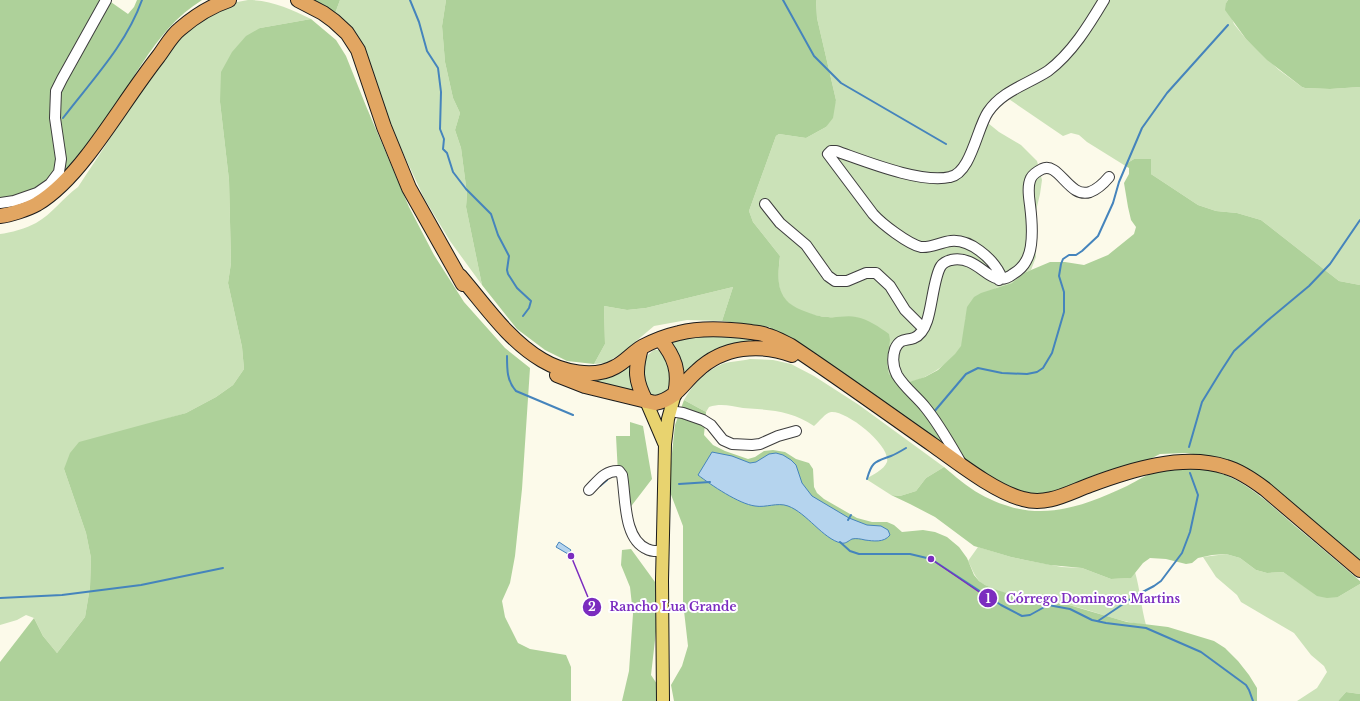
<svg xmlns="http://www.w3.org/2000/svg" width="1360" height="701" viewBox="0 0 1360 701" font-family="'Libre Baskerville',serif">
<rect width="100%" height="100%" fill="#fcfaea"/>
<path fill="#cbe2b8" d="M248,0c23,0 43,9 63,19l-51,9 -40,74 9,78 2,83 -3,20 14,64 2,22 -11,16 -17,12 -30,16 -27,8 -95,48 22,64 5,25 -1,29 -5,30 -28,36 -14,-17 -9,-18 -8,-3 -9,5 -17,5v-391c10,-1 27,-6 36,-11 16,-9 27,-25 42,-36l64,-97 39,-56 46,-30z
M340,0h106l-4,26 3,36 8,36 7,15 -5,17 6,18 6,46 -1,13 16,78 -32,-44 -26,-43 -45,-97 -46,-82z
M816,0h412l-2,3 8,21 12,15 33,31 23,17 3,1 25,1 30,-2v198l-21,-4 -78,-61 -24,-7 -21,-2 -18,-6 -47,-31 -17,-15 -10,6 -37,-23 -8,-7 -8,-2 -8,3 -63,-43 -17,26 16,13 22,13 16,16 5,19 -2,14 -4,17 -2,27 2,19 -5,13 -7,3 -12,10 -16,5 -31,31c0,9 0,20 -4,28 -9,15 -41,38 -59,35 -4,-1 -9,-5 -13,-8l-2,-11 3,-12 -34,-34c-9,0 -18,0 -28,0 -17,-1 -43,-9 -48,-27 -3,-12 -1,-23 0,-34l-27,-34 -4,-11 27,-75 3,-2 27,4 20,-11 10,-27 -19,-82z
M733,287l-11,34 -35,-1 -33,6 -32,27 -16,10 -12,1 11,-20 -1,-38 23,4 19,-2z
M733,334l42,10 -42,2 -53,37 -11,-43 34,-5z
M654,350h6l10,9v27l-7,9 -9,1 -8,-4 -5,-29 8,-9z
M750,359l23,1 18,4 23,12 45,29 85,62 -18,11 -10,13 -16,5 -9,-1 -25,-16c6,-4 18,-9 21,-17 4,-17 -41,-52 -56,-50 -6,1 -12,10 -17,14 -23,-16 -45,-16 -71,-18 -12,-2 -22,-5 -34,-1l-3,5 -22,-12c8,-15 22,-29 38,-36 9,-3 20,-3 28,-5z
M632,363l4,32 -79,-24z
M978,547l33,10 14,3 37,7 20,1 29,11 19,-1 5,-6c5,17 6,35 11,53 -27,-3 -51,-14 -77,-20 -28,-7 -58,-6 -84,-20 -10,-5 -12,-15 -17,-24z
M1226,554l14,4 16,12 11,3 16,-1 34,23 21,2 22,-13v110l-14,-2 -8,9h-41l20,-13 10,-16 -3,-6 -13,-11 -17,-22 -53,-31 -4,-7 -21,-18 -13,-20z"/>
<path fill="#aed19a" d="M0,0h108l20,14 6,-7 3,-7h65c-50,31 -72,90 -107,136 -5,7 -12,14 -18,20 -8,10 -17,22 -27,29 -14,10 -34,11 -50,14z
M304,0h36l-7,19z
M446,0h370l1,18 19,82 -3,18 -7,9 -20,11 -27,-4 -3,2 -27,75 4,11 27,34c-3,26 -4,45 24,55 8,3 16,6 24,6 9,1 19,-2 28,0 12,2 23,10 33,17l1,6 -3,23 2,11 12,8h8l16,-5 13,-7 17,-16 6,-8 6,-39 7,-10 7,-4 31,-10 12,-10 26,-11h15l19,3 24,-10 26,-21 2,-7 -5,-7 -3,-13 -4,-24 5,-9v-6l-5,-3 10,-6h17v15l47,31 18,6 21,2 24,7 78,61 21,4v277l-128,-100 -22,-6 -25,-3 -25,1 -28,14 -90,30 -40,-9 -205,-145 -28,-17 -47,-6 11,-34 -87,21 -19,2 -23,-4 1,38 -11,20 -27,-3 -22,-11 -28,-21 -35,-44 -16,-78 1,-13 -6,-46 -6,-18 5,-17 -7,-15 -8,-36 -3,-36z
M1228,0h132v87l-30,2 -25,-1 -3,-1 -35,-27 -21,-21 -21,-29 1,-7z
M311,19l25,21 10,16 20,50 43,101 25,48 30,47 41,46 25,20 -8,121 -7,67 -5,27 -8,18 3,16 13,26 12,6 36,6 5,12v34h-571v-39l34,-44 9,18 14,17 28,-36 5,-30 1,-29 -5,-25 -22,-64 6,-16 9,-11 107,-29 30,-16 17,-12 11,-16 -2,-22 -14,-64 3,-20 -2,-83 -9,-78 1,-30 11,-20 14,-16 14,-8z
M684,400l22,12 -2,23 9,10 12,6 23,8 7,-2 9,-6 9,-1 12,2 11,7 13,4 4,6 1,18 3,6 7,6 33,19 15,4h15l7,3 8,7 21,-2 12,2 12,5 12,10 8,11 7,17 5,6 6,4 12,5 19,6 53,9 58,17 41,5 46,14 11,7 13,13 11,14 8,13v13h-583l-3,-16 11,-19 6,-20 -5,-44v-76l-13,-34v-20l5,-47z
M630,422l13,4 9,53 -23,30 -11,-35 -2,-38h14z
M944,467c11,9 23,20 36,27 54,30 95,16 147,-8 11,-6 23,-13 35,-17 9,-4 35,-1 45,1 36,6 62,34 88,56 22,18 43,36 65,55v3l-22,13 -11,1 -10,-2 -34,-24 -16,1 -11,-3 -16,-12 -14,-4 -14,1 -14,3 -6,5 -6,1 -20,-5 -16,-1 -7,5 -12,15 -20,1 -29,-11 -32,-3 -25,-5 -14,-3 -37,-11 -39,-29 -25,-13 -19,-9 9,1 16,-5 10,-13z
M631,549l24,33 3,32 -7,61 6,9 -1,17h-34l7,-30 4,-57 -3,-27 -9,-22 1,-15z
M1346,692l14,2v7h-22z"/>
<path fill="#b5d4ee" stroke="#4584bc" d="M712,452l20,4 18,7 6,-1 13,-8 7,-1 7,2 8,5 5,5 6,18 10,13 37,22 18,7 14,1 7,4 2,5c-6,8 -17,6 -25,5 -4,-1 -9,-2 -13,-1 -4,2 -6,5 -11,4 -18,-4 -34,-30 -53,-37 -11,-4 -22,2 -33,0 -16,-2 -44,-21 -57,-31z
M559,542l12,8 -3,4 -12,-7z"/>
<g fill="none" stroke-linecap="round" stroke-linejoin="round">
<path stroke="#4584bc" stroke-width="2" d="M410,0l9,22 8,29 11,17 3,24 -1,37 4,10 -1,10 4,4 6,19 13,17 25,25 7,21 11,21 -2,14 1,4 9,14 14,13 -2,7 -6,8
M783,0l31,56 27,27 105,61
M63,118c29,-38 63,-73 79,-118
M507,356c0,14 0,25 9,35l57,24
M933,413l33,-39 12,-6 24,5 25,1 10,-2 6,-4 9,-15 12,-41v-20l-5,-16 2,-12 2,-5 6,-4h7l6,-4 16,-15 15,-33 6,-21 23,-54 25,-35 61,-68
M1189,447l13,-45 19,-31 13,-20 33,-30 42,-35 21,-22 30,-44
M867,479c5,-18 8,-17 24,-23 5,-2 10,-5 15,-8
M679,484l31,-2
M600,486l7,-6
M848,520l3,-5
M840,542l10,9 9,3h51l21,5 70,46 21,11 8,-1 18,-10 22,4 22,11 14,3 40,5 55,24 45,33 3,5 4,11
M0,598l62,-3 79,-10 82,-17
M1098,621l37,-25 19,-10 7,-5 21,-28 8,-21 8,-37 -8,-22"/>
<g stroke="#3d3d3d" stroke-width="12">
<path id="minor" d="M0,203l14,-2 23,-8 13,-9 9,-12 2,-13 -6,-41 1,-27 6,-12 44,-79
M765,204l15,19 26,22 22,31 7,5h12l19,-8h10l14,13 15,24 18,18
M999,280l1,-6c-8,-16 -30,-35 -49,-33 -10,1 -20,7 -30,6 -13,-3 -39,-23 -48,-33l-45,-60 3,-3h5c29,10 85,33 114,26 21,-4 27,-49 38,-65 14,-21 40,-28 60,-41 24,-18 41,-46 56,-71
M670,411l13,2 20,7 8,5 12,15 9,4 20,1 8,-1 18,-8 18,-5
M961,463c-11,-19 -22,-39 -36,-56 -8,-10 -21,-20 -28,-32 -4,-8 -5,-17 -2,-26 5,-11 10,-8 19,-11 7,-3 11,-11 13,-17 5,-14 7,-45 14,-55 2,-3 6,-5 10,-6 30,-6 39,32 62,14 5,-3 10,-7 13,-13 8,-13 6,-40 4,-56 -1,-8 -3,-19 1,-27 2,-4 7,-7 11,-9 17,-8 27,30 48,23 8,-3 14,-9 19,-15
M589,490c9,-9 16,-20 30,-19l3,4c4,22 1,64 25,74 5,3 10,2 16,2"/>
</g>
<g stroke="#1b1b1b" stroke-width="14">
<path id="major" d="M646,401l18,42
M663,701l-1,-121 3,-136 3,-25 7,-25"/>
</g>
<g stroke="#1b1b1b" stroke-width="16">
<path id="highway" d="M298,0l25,13 11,8 13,12 11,17 26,77 25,61 54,96
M0,216c10,-1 28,-7 37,-12 20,-12 36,-30 50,-48 25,-32 46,-67 71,-99 7,-9 13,-21 22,-28 15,-13 31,-23 49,-29
M460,276c25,29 48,64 82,84 20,12 52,19 73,7 10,-5 17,-14 27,-20 11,-6 24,-11 37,-14 23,-6 49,-4 72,-1 5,1 11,1 15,3 9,2 17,7 25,11 48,32 95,66 142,99 24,17 62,47 90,54 24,7 45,-6 67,-14 40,-15 93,-32 136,-18 14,4 27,13 39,22l95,81
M660,339c15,18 20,33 15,55
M641,348c-6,22 -6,33 5,53
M557,375l28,11 70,17c21,-4 27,-19 42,-32 26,-25 63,-28 95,-16"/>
</g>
<use href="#minor" stroke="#fff" stroke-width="10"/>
<use href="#major" stroke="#e8d36f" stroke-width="12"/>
<use href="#highway" stroke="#e2a662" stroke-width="14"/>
</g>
<path fill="none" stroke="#7b2cbf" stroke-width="1.5" d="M931 559L988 598M571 556L592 607"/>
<g fill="#7b2cbf" stroke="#fff" stroke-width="1.5">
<circle cx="931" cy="559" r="4"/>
<circle cx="571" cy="556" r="4"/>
<circle cx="988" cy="598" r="10"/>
<circle cx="592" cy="607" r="10"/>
</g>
<g font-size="12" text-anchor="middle" font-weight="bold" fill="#fff">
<text x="988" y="603">1</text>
<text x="592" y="611">2</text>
</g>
<g font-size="12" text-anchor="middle" font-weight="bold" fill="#7b2cbf" stroke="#fff" stroke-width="4" stroke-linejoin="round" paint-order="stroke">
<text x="1093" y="603">Córrego Domingos Martins</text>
<text x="673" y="611">Rancho Lua Grande</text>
</g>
</svg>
